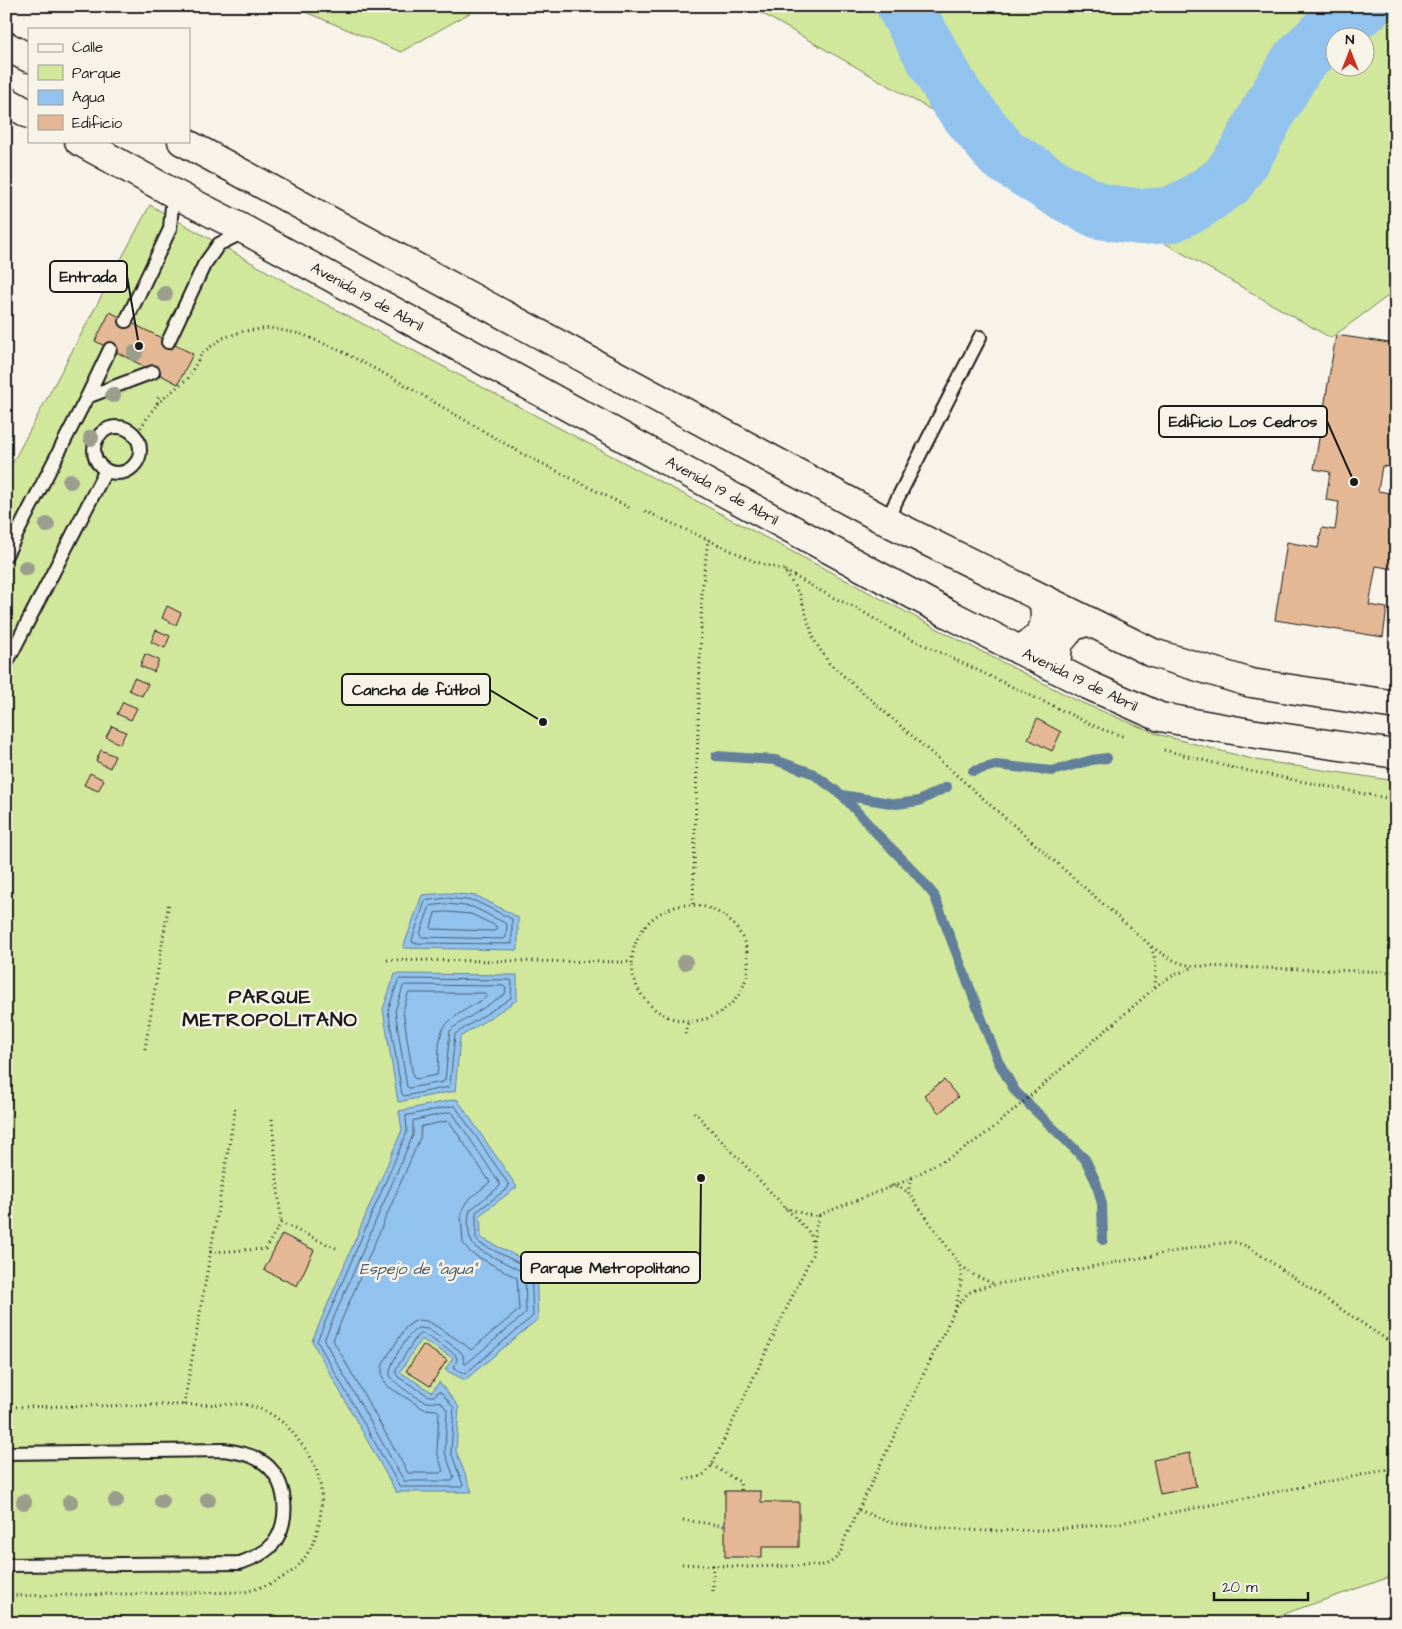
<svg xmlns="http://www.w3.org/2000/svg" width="1402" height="1629" viewBox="0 0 1402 1629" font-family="'Architects Daughter',sans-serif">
<rect width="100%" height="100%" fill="#f7f3e8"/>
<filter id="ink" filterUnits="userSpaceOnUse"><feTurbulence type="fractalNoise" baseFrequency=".02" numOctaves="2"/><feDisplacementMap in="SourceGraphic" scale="10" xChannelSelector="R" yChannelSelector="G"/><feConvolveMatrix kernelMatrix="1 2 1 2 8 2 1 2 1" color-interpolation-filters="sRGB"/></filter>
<g filter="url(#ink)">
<path fill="#d1e79c" stroke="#76825c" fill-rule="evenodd" d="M291,6h191l-81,46z
M749,6h379l4,2 7,-2h257v284l-65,48zM1334,38h30v30h-30z
M150,205l166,94 637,338 127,65 77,32 99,26 140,21v794l-138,48h-1252v-1148z"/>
<path fill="#92c2ee" stroke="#63809a" d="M447,893l30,3 41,21v33l-115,-2 19,-53z
M395,974l122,1v25l-57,37 -5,54 -57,11 -15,-93z
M457,1099l60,88 -37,28 1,23 55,28 2,53 -73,61 -20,-10 8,-12 -32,-19 -21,33 32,20 7,-10 20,25 -3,44 16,41h-76l-84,-151 90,-211 -3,-19z"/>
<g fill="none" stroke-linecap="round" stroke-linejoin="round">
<path stroke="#4b5e70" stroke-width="1" d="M447,898l28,3 37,18v25l-99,-1 -1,-3 13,-39z
M447,904l26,3 32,16 2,2 -1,12 -2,2 -83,-2 -1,-3 10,-28z
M447,912l24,2 25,12 1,3 -3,2 -63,-2v-2l4,-14z
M400,979l110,1 2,1 -1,17 -56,36 -5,51 -1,2 -45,9 -2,-2 -14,-84 10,-29z
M405,985l98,1 3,2 -1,6 -51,33 -4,4 -5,49 -2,2 -34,6 -2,-1 -12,-76 8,-24z
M410,993h74l3,3 -2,2c-11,7 -39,21 -43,33 -5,14 -2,30 -5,44l-21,4 -3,-2 -10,-66 5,-17z
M455,1106l54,79 -1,3 -32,24v27l3,4 52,26 2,47 -68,58 -11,-6 3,-9 -2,-5 -31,-20h-4l-3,2 -21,33v4l2,4 31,19h5l4,-4h3l13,16 -3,44 12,33 -2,2h-61l-83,-146 90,-209 -1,-16z
M452,1112l48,72v2l-30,24c-3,10 -3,30 6,38l49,25 1,40 -60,51 -2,-1 -1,-8 -4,-5 -31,-21 -10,-1c-9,4 -30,37 -28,47 4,9 28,24 37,27 5,1 9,0 13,-1l7,9 -2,42 9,26 -2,3h-48l-80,-141 89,-205v-14z
M449,1121l41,61 -23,19 -4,7 -2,8 2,27 8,10 46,25 2,32 -48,40 -8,-7 -32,-20 -5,-2 -8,-1 -5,2 -7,5 -22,35 -2,5v8l2,6 5,6 35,22 13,1 2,2 -2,40 6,19 -2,2h-33l-75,-133 87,-202 1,-11z"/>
<path stroke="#63809a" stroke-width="10" d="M716,756l59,4 37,13 30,22 37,41 31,31 24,28 64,166 17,30 70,68 11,23 6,22 1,36
M973,771l23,-6 56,6 40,-11 15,-2
M842,795l54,9 23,-3 28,-14"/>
<path stroke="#92c2ee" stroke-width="56" d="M904,6l53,93 45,55 55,35 42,22 42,6 29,-2 25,-12 32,-22 20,-29 21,-40 29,-49 36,-36 31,-21"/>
</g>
<path fill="#e5b895" stroke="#1c1c1c" d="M110,312l83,42 -15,30 -83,-43z
M1336,335l60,9v124l-14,-2 -4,25 18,3v62l-2,13 -18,-3 -7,39 18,3 -4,29 -108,-17 12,-78 31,6 4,-20 13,2 4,-28 -13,-2 4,-28 -16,-3z
M167,606l14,7 -5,12 -14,-7z
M156,630l14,6 -5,12 -14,-6z
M145,654l14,6 -5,12 -14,-6z
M134,678l14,6 -6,12 -13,-6z
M123,702l14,6 -6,12 -14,-6z
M1037,719l24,13 -9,19 -24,-12z
M112,726l14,6 -6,12 -14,-7z
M101,750l14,6 -5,12 -14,-7z
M90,773l14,7 -6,11 -14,-6z
M944,1080l14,17 -19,16 -15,-18z
M282,1234l32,16 -17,36 -33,-16z
M423,1345l24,15 -17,26 -24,-15z
M1190,1453l6,34 -36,7 -7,-34z
M725,1491h36v11h38v45h-37v10h-37z"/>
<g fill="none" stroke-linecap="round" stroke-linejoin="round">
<g stroke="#1c1c1c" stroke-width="16">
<path id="lane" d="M126,321l44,-92 3,-36
M168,342l36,-77 15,-21 27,-13
M87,397l66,-25
M94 450a23 23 0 1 1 46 0a23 23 0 1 1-46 0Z
M886,521l94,-184
M6,555l81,-158 23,-48
M6,664l100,-194
M6,1453l218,-3c13,2 26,4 37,11 26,15 31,60 12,83 -9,10 -20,14 -33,19l-234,2"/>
</g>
<g stroke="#1c1c1c" stroke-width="31">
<path id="secondary" d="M6,46l23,12
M6,101l23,13
M79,141l94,52 74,38 469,257 233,126 139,71 72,32 90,16 146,21
M182,141l704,380 267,132 98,30 145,22
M1019,650c25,-15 29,-22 24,-51
M1056,669l2,-25 14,-17 16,-6"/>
</g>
<path stroke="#1c1c1c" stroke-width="3" stroke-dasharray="1 4" stroke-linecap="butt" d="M157,404l31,-26 14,-25 21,-15 21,-7 26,-3 31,6 38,16 59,31 123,72 109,55
M135,436l22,-32 2,-11
M645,511l111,51 28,8 16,25 14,45 15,23 322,283c14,10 27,19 45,20l200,6
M785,571l47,26 24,11 39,23 206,98 24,8
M1164,750l70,18 162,32
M693,904l9,-312 6,-53
M632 963a58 58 0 1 1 116 0a58 58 0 1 1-116 0Z
M1151,947c6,14 5,25 4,40
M387,960l244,2
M685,1034l3,-12
M145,1049l24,-147
M272,1119l9,104
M912,1178l-3,7v8l51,72 14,10 20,9
M891,1186l10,2 8,5
M785,1208l24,7h10l84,-33 58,-31 30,-21 168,-146 15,-9 20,-8
M813,1241l6,-26
M210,1252l55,-3 16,-26 57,26
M956,1306l6,-29 -2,-12
M184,1405l52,-300
M6,1407l237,-3c13,3 25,7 35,15 9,6 15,14 21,22 5,6 10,12 13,19 17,32 10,79 -13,105 -15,15 -35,22 -54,27l-239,4
M712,1465l28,17 1,9
M684,1479c14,-1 20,-2 28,-14l101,-212v-10l-3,-10 -116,-121
M859,1510l32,13 15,2 78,6 60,-1 76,-7 276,-55
M683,1520l42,6
M682,1564l65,3 78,-2c15,-7 16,-12 20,-27l111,-231 12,-14 14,-6 233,-43 19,-2 13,4 149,100
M713,1565v26"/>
<use href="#lane" stroke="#f7f3e8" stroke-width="12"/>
<use href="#secondary" stroke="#f7f3e8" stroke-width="28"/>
</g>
<g fill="#9c9e8d">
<circle cx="165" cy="294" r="8"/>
<circle cx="135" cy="353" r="8"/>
<circle cx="113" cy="395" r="8"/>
<circle cx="91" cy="438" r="8"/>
<circle cx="70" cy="481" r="8"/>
<circle cx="47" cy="525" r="8"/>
<circle cx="26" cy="568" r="8"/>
<circle cx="685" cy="962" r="8"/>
<circle cx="208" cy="1500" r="8"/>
<circle cx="116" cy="1501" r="8"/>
<circle cx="162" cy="1501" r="8"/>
<circle cx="24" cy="1502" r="8"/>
<circle cx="70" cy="1502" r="8"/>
</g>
</g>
<g text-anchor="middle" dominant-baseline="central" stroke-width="5" stroke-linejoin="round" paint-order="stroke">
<g font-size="15" fill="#1c1c1c" stroke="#f7f3e8">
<text transform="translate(367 297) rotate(29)">Avenida 19 de Abril</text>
<text transform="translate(722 491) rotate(29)">Avenida 19 de Abril</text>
<text transform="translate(1080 680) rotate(26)">Avenida 19 de Abril</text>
</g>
<g font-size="16" font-style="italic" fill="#455666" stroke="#f7f3e8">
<text x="418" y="1269">Espejo de "agua"</text>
</g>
<g font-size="20" font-weight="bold" letter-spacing="1" fill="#1c1c1c" stroke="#f7f3e8">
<text x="270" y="997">PARQUE<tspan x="270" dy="23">METROPOLITANO</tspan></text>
</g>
</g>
<path fill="none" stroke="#1c1c1c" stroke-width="2" d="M139 346L127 276M1354 482L1327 421M543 722L490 690M701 1178L700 1267"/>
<g fill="#1c1c1c" stroke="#f7f3e8" stroke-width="2">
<circle cx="139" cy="346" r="5"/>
<circle cx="1354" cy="482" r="5"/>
<circle cx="543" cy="722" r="5"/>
<circle cx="701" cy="1178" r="5"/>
</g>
<g fill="#f7f3e8" stroke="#1c1c1c" stroke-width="2">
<rect x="50" y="261" width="77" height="31" rx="5"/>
<rect x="1159" y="406" width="168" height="31" rx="5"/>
<rect x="342" y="674" width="148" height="31" rx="5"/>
<rect x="521" y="1252" width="179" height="31" rx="5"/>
</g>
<g font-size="16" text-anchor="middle" font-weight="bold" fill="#1c1c1c">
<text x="88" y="282">Entrada</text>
<text x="1243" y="427">Edificio Los Cedros</text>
<text x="416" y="695">Cancha de fútbol</text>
<text x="610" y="1273">Parque Metropolitano</text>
</g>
<rect width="1402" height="1629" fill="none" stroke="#f7f3e8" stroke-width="25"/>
<rect x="12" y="12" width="1377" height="1604" fill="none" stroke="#1c1c1c" stroke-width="2" filter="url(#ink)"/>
<rect x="28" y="28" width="162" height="115" fill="#f7f3e8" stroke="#9f9d96"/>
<rect x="38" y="44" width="25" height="8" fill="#f7f3e8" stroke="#9f9d96"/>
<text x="72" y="52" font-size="15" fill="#1c1c1c">Calle</text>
<rect x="38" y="65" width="25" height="15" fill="#d1e79c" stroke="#9f9d96"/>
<text x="72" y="78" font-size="15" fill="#1c1c1c">Parque</text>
<rect x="38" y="90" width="25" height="15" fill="#92c2ee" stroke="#9f9d96"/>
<text x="72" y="102" font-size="15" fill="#1c1c1c">Agua</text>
<rect x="38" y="115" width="25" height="15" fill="#e5b895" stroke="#9f9d96"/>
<text x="72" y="128" font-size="15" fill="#1c1c1c">Edificio</text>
<g transform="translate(1350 52)"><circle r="24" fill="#f7f3e8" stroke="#9f9d96"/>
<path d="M0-4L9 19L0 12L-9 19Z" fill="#c8321e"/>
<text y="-8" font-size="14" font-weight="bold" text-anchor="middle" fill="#1c1c1c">N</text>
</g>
<path d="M1214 1592v8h94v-8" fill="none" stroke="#1c1c1c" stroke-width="2.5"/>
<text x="1222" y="1592" font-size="15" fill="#1c1c1c" stroke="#f7f3e8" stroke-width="4" paint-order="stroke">20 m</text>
</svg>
